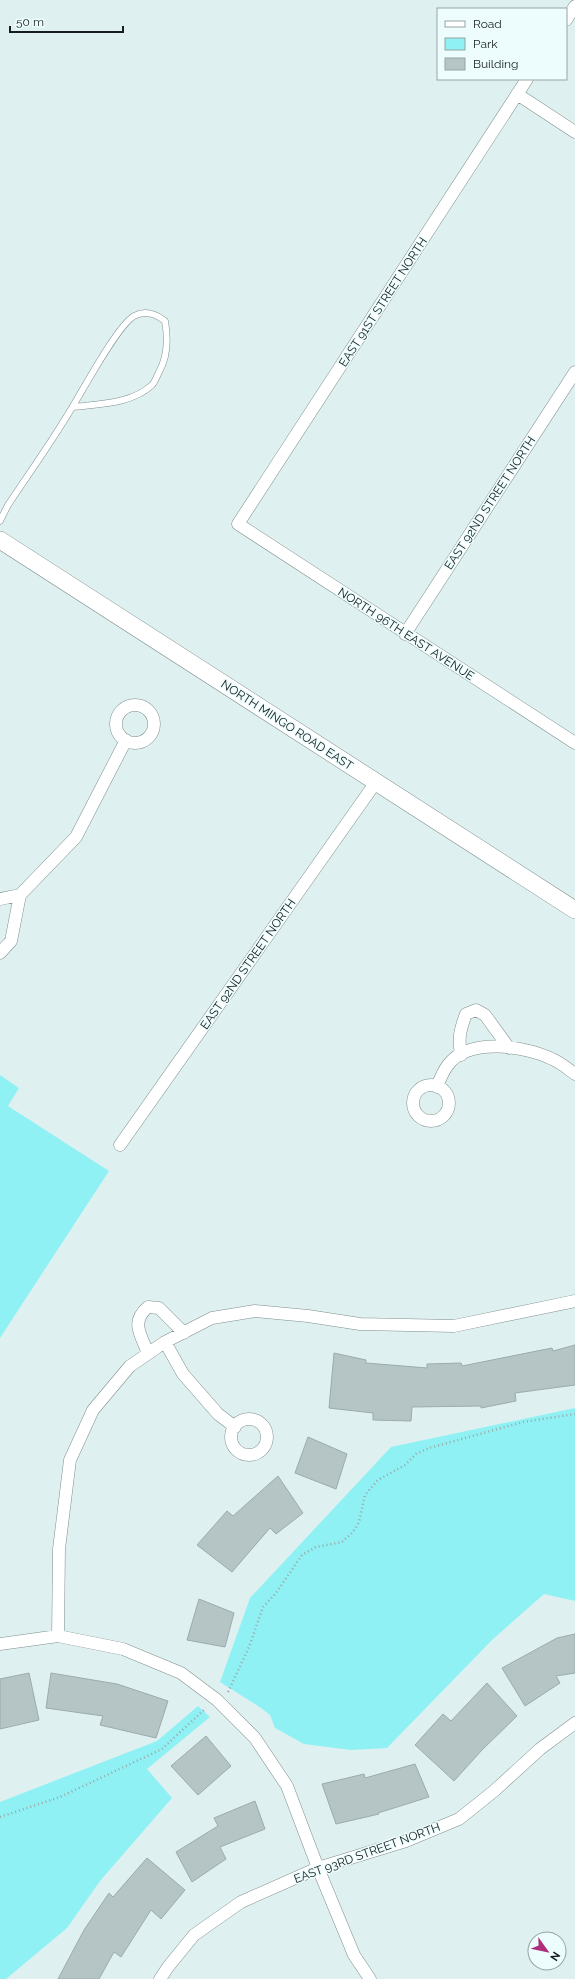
<svg xmlns="http://www.w3.org/2000/svg" width="575" height="1979" viewBox="0 0 575 1979" font-family="Raleway,sans-serif">
<rect width="100%" height="100%" fill="#dff0f0"/>
<path fill="#90f1f5" d="M0,1075l19,13 -11,18 101,65 -109,167z
M575,1408v193l-31,-7 -52,46 -105,108 -36,2 -47,-6 -29,-16 -5,-13 -9,-7 -41,-26 30,-84 141,-151z
M198,1706l12,11 -63,52 25,29 -72,83 -33,47 -61,51h-6v-177l157,-61z"/>
<path fill="#b5c5c5" stroke="#9cabac" d="M575,1345v40l-60,8 1,8 -35,7v-2l-69,1 -1,14 -38,-1v-7l-44,-5 5,-55 32,7v3l61,5v-4l34,-1 1,3 90,-18 1,3z
M308,1437l39,17 -11,35 -41,-16z
M278,1476l25,37 -27,21 -6,-6 -38,44 -35,-27 30,-34 6,5z
M199,1599l35,14 -9,34 -38,-7z
M575,1634v39l-19,3 4,7 -35,23 -23,-38 55,-30z
M29,1673l10,47 -39,9v-50z
M51,1673l66,11 51,17 -12,37 -56,-13 3,-9 -57,-8z
M487,1683l30,33 -35,34 -28,31 -39,-36 28,-31 8,7z
M206,1736l25,30 -33,29 -27,-29z
M415,1764l14,33 -51,16 1,1 -43,10 -14,-40 42,-10 1,4z
M255,1801l10,28 -45,18 6,12 -34,23 -16,-30 42,-26 -4,-8z
M147,1858l38,32 -24,29 -10,-9 -30,47 -7,-5 -15,27h-41l26,-49 25,-37 4,4z"/>
<g fill="none" stroke-linecap="round" stroke-linejoin="round">
<g stroke="#7f8e8e" stroke-width="7">
<path id="lane" d="M0,521l8,-16c22,-33 45,-65 65,-99 11,-18 45,-81 61,-90 11,-6 22,-2 31,5 3,17 3,35 -6,51 -2,4 -4,10 -7,13 -20,19 -54,19 -79,22"/>
</g>
<g stroke="#7f8e8e" stroke-width="13">
<path id="street" d="M566,20l9,-14
M527,79l-289,445 337,219
M517,94l58,38
M405,634l170,-262
M116 724a19 19 0 1 1 38 0a19 19 0 1 1-38 0Z
M0,899l20,-4 56,-58 50,-97
M0,953l11,-12 9,-46
M461,1055c-3,-17 -1,-25 5,-41l10,-4 9,5 24,33
M413 1103a18 18 0 1 1 36 0a18 18 0 1 1-36 0Z
M437,1087c3,-8 6,-16 11,-22 21,-28 77,-19 104,-6 8,3 16,10 23,15
M120,1145l256,-363
M165,1342l18,32 35,40 17,13
M148,1353c-7,-18 -18,-31 0,-46l11,1 25,25
M231 1437a18 18 0 1 1 36 0a18 18 0 1 1-36 0Z
M58,1636l1,-87 11,-89 23,-50 37,-44 35,-24 47,-24 43,-7 53,5 52,8 94,2 121,-25
M0,1644l58,-8 65,13 58,24 36,27 38,38 32,48 31,82 36,87 16,24
M160,1979l8,-12 26,-32 47,-33 77,-34 88,-27 53,-22 35,-28 46,-42 35,-26"/>
</g>
<g stroke="#7f8e8e" stroke-width="18">
<path id="secondary" d="M0,540l575,370"/>
</g>
<path stroke="#9aa7a7" stroke-width="2.5" stroke-dasharray="1 3" stroke-linecap="butt" d="M228,1692l21,-45 14,-40 13,-14 26,-38 14,-8 26,-5 11,-10 6,-10 6,-27 13,-15 27,-15 11,-11 13,-6 94,-26 52,-8
M0,1817l60,-20 102,-48 44,-41"/>
<use href="#lane" stroke="#fff" stroke-width="6"/>
<use href="#street" stroke="#fff" stroke-width="12"/>
<use href="#secondary" stroke="#fff" stroke-width="17"/>
</g>
<g text-anchor="middle" dominant-baseline="central" stroke-width="3" stroke-linejoin="round" paint-order="stroke">
<g font-size="12" fill="#171d1d" stroke="#edfdfe">
<text transform="translate(383 302) rotate(-57)">EAST 91ST STREET NORTH</text>
<text transform="translate(490 503) rotate(-57)">EAST 92ND STREET NORTH</text>
<text transform="translate(406 634) rotate(33)">NORTH 96TH EAST AVENUE</text>
<text transform="translate(287 725) rotate(33)">NORTH MINGO ROAD EAST</text>
<text transform="translate(248 964) rotate(-55)">EAST 92ND STREET NORTH</text>
<text transform="translate(367 1853) rotate(-20)">EAST 93RD STREET NORTH</text>
</g>
</g>
<rect x="437" y="8" width="130" height="72" fill="#edfdfe" stroke="#97a3a4"/>
<rect x="445" y="21" width="20" height="6" fill="#ffffff" stroke="#97a3a4"/>
<text x="473" y="28" font-size="12" fill="#171d1d">Road</text>
<rect x="445" y="38" width="20" height="12" fill="#90f1f5" stroke="#97a3a4"/>
<text x="473" y="48" font-size="12" fill="#171d1d">Park</text>
<rect x="445" y="58" width="20" height="12" fill="#b5c5c5" stroke="#97a3a4"/>
<text x="473" y="68" font-size="12" fill="#171d1d">Building</text>
<g transform="translate(547 1951) rotate(123)"><circle r="19" fill="#edfdfe" stroke="#97a3a4"/>
<path d="M0-3L7 15L0 10L-7 15Z" fill="#af2e7b"/>
<text y="-6" font-size="11" font-weight="bold" text-anchor="middle" fill="#171d1d">N</text>
</g>
<path d="M10 26v6h113v-6" fill="none" stroke="#171d1d" stroke-width="2"/>
<text x="16" y="26" font-size="12" fill="#171d1d" stroke="#edfdfe" stroke-width="3" paint-order="stroke">50 m</text>
</svg>
